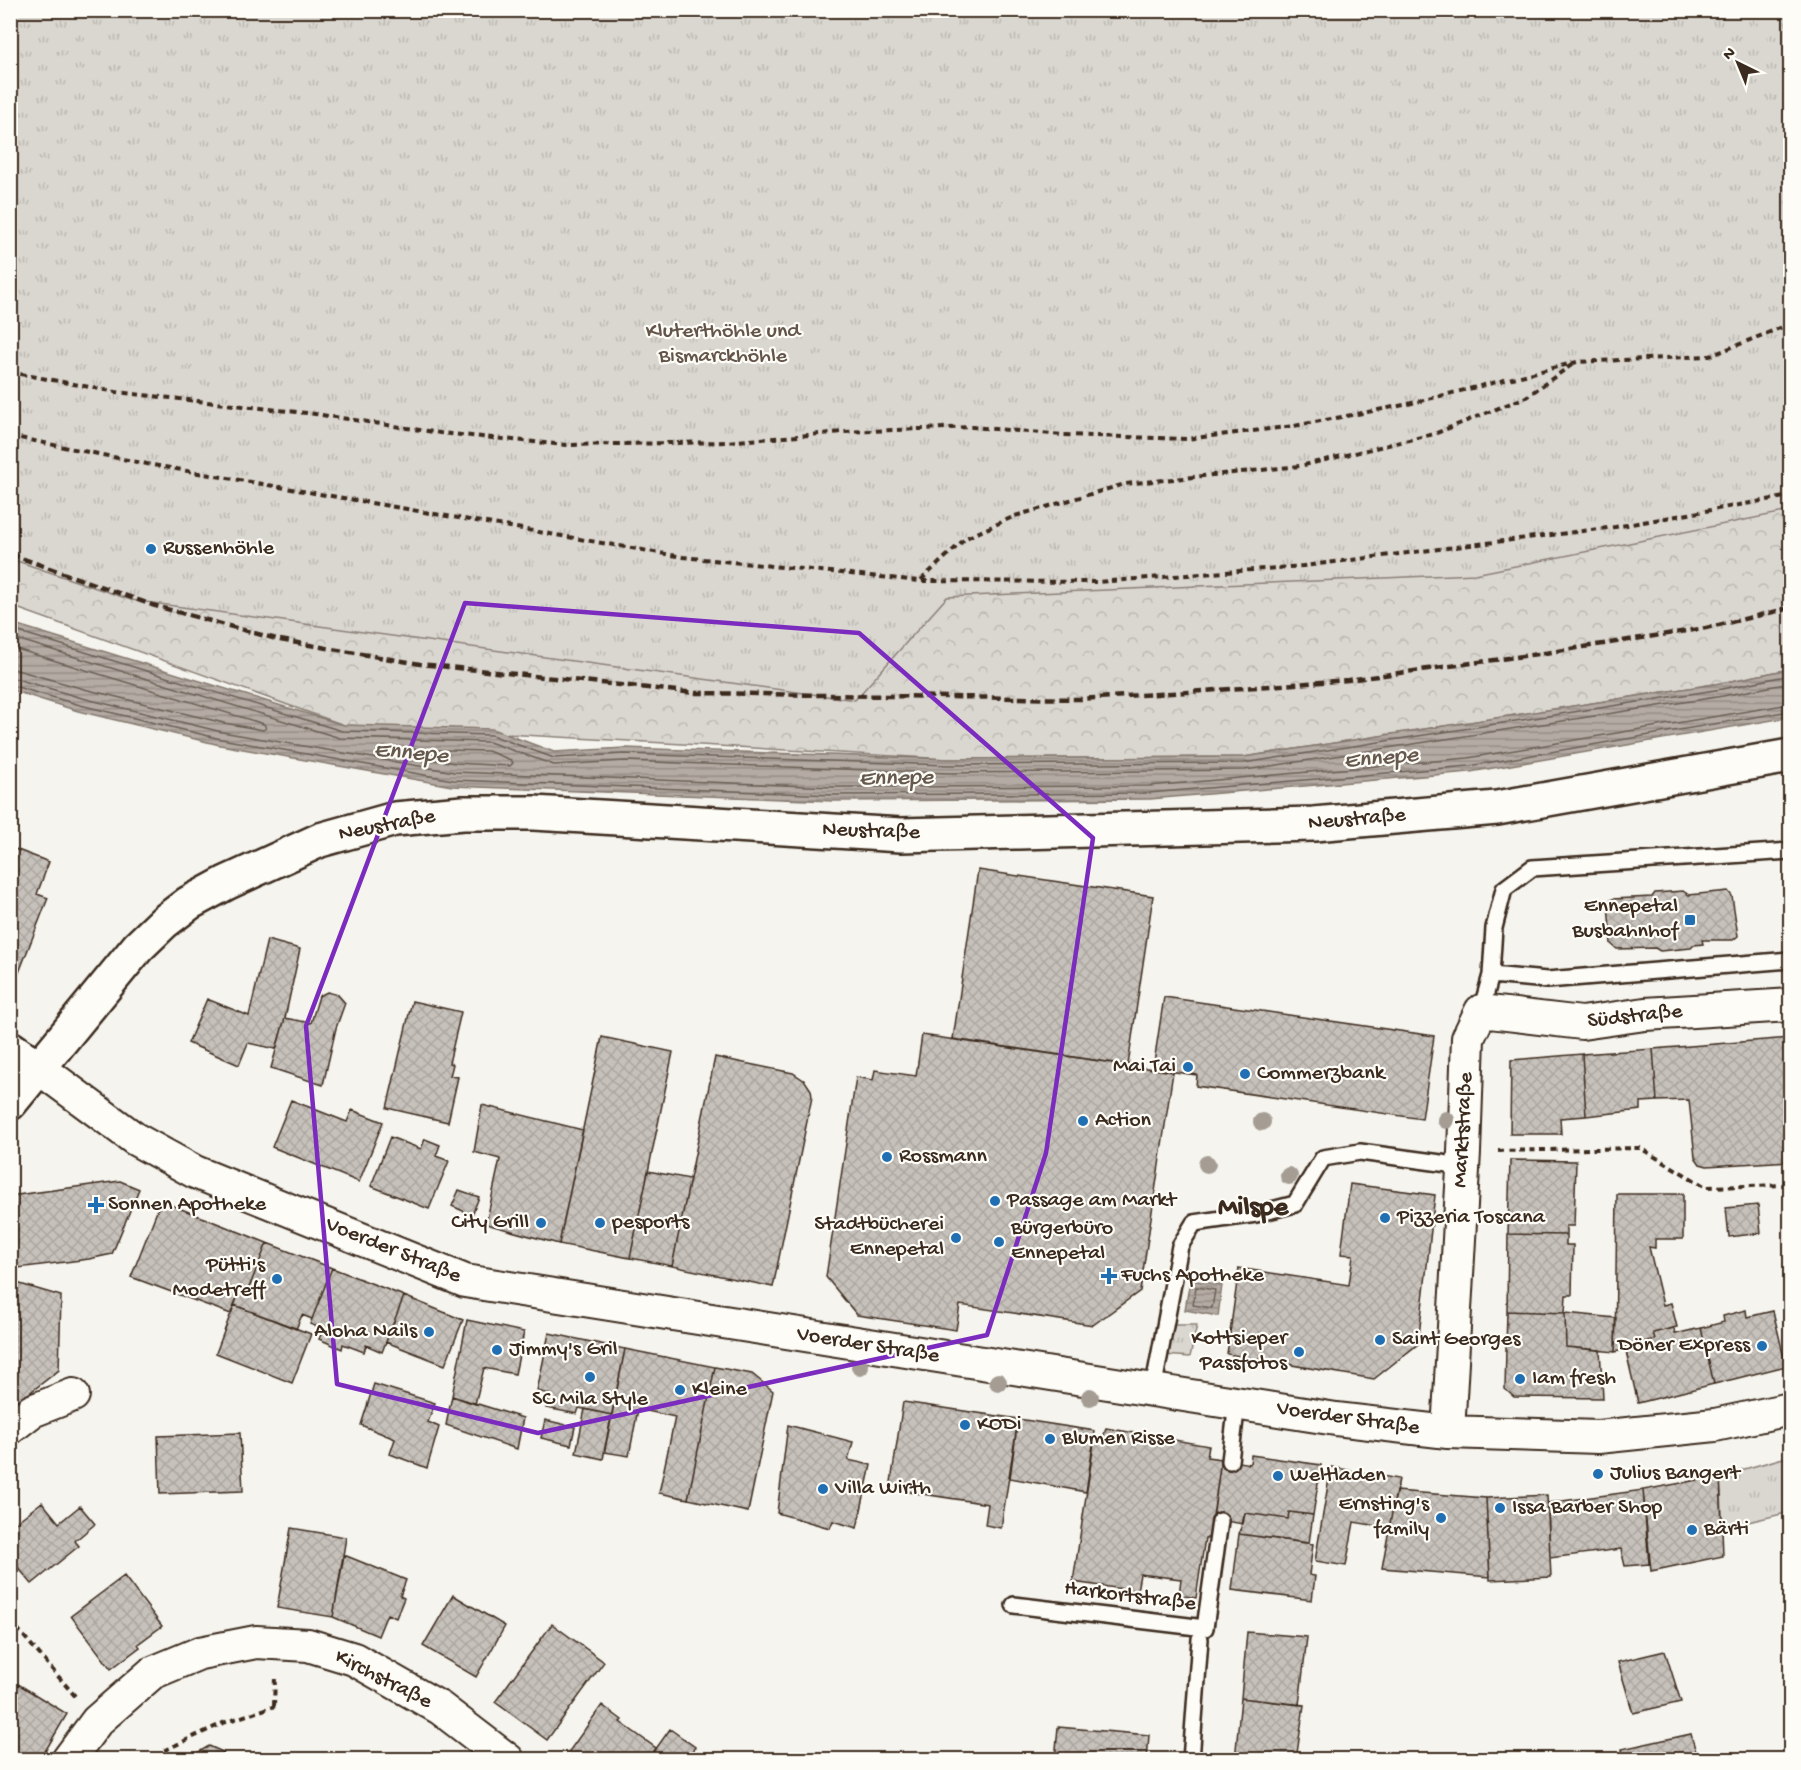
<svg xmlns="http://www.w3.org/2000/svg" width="1801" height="1770" viewBox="0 0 1801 1770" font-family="'Gochi Hand',sans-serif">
<defs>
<pattern id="forest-crowns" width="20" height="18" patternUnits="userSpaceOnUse" patternTransform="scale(1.5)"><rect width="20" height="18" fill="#dad6d0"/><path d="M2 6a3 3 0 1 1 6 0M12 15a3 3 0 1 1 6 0" fill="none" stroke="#bcb8b2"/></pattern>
<pattern id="park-tufts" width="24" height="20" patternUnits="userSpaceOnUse" patternTransform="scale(1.5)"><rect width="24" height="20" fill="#dad6d0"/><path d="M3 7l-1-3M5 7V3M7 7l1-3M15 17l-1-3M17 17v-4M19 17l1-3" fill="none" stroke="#bcb8b2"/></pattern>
<pattern id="water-rules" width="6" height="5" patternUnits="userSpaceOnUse" patternTransform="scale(1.5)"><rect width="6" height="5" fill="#b4aca4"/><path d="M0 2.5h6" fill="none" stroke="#948c85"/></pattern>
<pattern id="building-cross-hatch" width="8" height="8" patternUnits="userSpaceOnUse" patternTransform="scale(1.5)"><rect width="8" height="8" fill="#c7c1bb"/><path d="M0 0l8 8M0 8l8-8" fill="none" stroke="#aca6a0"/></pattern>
</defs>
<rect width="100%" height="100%" fill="#f5f4ee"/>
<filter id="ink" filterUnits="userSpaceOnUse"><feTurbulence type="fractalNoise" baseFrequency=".0167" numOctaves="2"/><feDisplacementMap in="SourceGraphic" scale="12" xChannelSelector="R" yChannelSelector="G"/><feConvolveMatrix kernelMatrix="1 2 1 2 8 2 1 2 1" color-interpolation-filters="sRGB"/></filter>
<g filter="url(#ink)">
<path fill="url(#forest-crowns)" stroke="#8a8077" stroke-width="1.5" d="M10,11h1780v658l-69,14 -477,74 -296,2 -604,-34 -333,-119z"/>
<path fill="url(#park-tufts)" stroke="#8a8077" stroke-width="1.5" d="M11,10l1779,1v500l-315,63 -528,23 -92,103 -724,-100 -120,-41z
M1172,1325h25l-7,32 -25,-2z
M1790,1456v56l-67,16 -3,-52z"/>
<path fill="url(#water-rules)" stroke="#84786e" stroke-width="1.5" d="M11,623l333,102 148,4 62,23 71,-4 323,11 296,-2 477,-74 69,-14v48l-320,55 -320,27 -316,2 -382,-15 -232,-41 -142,-34 -67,-21z
M1190,1280l32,5 -4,31 -33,-6z"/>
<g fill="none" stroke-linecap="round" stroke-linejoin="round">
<path stroke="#6b5e54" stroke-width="1.5" d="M10,629l332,102 149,4 63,23 71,-4 323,11 296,-2 478,-74 68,-14
M10,637l330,101 149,4 65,23 71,-4 323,12 297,-3 478,-74 67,-13
M10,647l254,77 2,4 -3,2 -39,-7 -140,-34 -74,-21
M10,677l72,21 140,34 232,40 380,15 315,-1 319,-28 322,-54
M10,685l70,20 141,34 232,41 381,15 315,-2 320,-27 321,-55
M405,749l83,2 23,9 2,3 -3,3 -55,-3 -51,-8 -2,-3z
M1196,1287l19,3 -3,18 -19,-3z"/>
</g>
<path fill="url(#building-cross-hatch)" stroke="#3b2a1e" stroke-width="1.5" d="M10,847l39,15 -12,32 11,4 -30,77 -8,-3z
M978,870l175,26 -25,169 -175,-26z
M1683,891l6,4 39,-4 4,5 6,40 -5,4h-31l1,4 -9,1 -3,3 -31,3 -5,-3 -38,1 -6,-5 -3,-41 4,-4 40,-2 3,-4z
M267,940l33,9 -15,69 -9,31 -28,-6 -9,22 -51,-22 19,-44 42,17z
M327,992l11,3 7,8 -9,25 -13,57 -52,-17 14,-50 26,5 8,-27z
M1164,997l270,39 -12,83 -226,-33 1,-11 -44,-6z
M412,1001l49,11 -12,51 4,1 -3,12 8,1 -10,45 -61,-14z
M922,1035l251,37 -33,219 -47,34 -133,-20 -4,25 -99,-15 -31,-38 30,-200 17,3 2,-10 41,6z
M602,1037l71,15 -43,206 -71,-14z
M1790,1038v123l-83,5 -7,-2 -5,-7 -6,-57 -32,1 -4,-52z
M1653,1049l4,52 -16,1v8l-55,6 -4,-62z
M1582,1054l4,62 -26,2 1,16h-51l1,-74z
M715,1057l78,16 12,8 6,9 1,7 -39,190 -101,-21z
M291,1100l56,22 5,-12 31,12 -24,60 -87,-35z
M482,1105l101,25 -24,114 -73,-20 14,-65 -26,-7z
M390,1137l31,12 4,-10 15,6 -4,11 13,5 -20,48 -58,-23z
M1510,1160l66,1 -2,65h-8v9l-58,-1z
M648,1171l42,8 -18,87 -42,-8z
M120,1181l19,8 -27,65 -23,5 -79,10v-73z
M1350,1184l85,11 -17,149 -44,35 -147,-25 12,-86 110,17 4,-30 -12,-1z
M459,1190l20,7 -7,18 -20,-9z
M1617,1194h66v45h-28v9l-6,-1 14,58 8,-2 6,24 -24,6 2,6 -30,8 1,2 -11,3z
M161,1201l106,42 -19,47 -7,-2 -10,26 -100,-37z
M1758,1205l3,28 -32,4 -3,-29z
M1508,1234l58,1v10h7l-1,50h-6l-1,18 -58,-2z
M267,1243l65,25 -20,51 -10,-4 -6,14 -62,-24 7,-17 7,2z
M332,1268l72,28 -22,56 -16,-7 -2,7 -21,-8 -1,5 -23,-10 4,-10 -13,-5z
M10,1281l51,15 -2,74 -49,38z
M404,1296l59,24 -18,45 -59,-23z
M234,1305l77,29 -19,49 -76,-30z
M1746,1310l1,7 26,-6 13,55 -72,18 -13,-56 23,-6 -1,-6z
M1507,1311l58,2 1,34 34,3 3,48 -89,-1 -9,-8z
M1565,1313l51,5 -1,34 -49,-5z
M467,1320l57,12 -9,42 -31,-6 -9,36 -23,-8z
M1674,1328l1,6 26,-6 13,56 -76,19 -13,-56 30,-8 -2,-6z
M549,1333l76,16 -13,66 -33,-7 -2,6 -31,-6 3,-14 -12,-3z
M625,1349l90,18 -27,132 -29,-6 16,-76 -37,-8 -9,47 -25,-4z
M715,1367l37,7 21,17 -25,121 -60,-13z
M374,1384l61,19 -7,19 11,5 -12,41 -37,-14 5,-15 -34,-14z
M452,1396l71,22 -6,31 -71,-24z
M903,1402l115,17 -17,109 -16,-3 3,-21 -98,-15z
M585,1409l27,6 -9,44 -27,-6z
M1018,1419l77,12 -9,61 -76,-14z
M545,1420l30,7 -4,18 -30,-7z
M788,1425l65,17 -5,18 23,5 -14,63 -24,-7 -3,7 -53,-15z
M1106,1428l103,18 -2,11 14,2 -11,79h-5l-9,60 -17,-3 2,-16 -41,-5 -3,17 -64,-9 22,-145 8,2z
M240,1433l3,58 -83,3 -2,-58z
M1251,1455l70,10 -8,50 -24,-3 -1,7 -43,-6 -2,11 -30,-5 8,-60 29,5z
M1331,1467l68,12 -10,49 -35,-6 -8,44 -31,-5z
M1720,1476l3,80 -72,15 -8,-81z
M1643,1490l6,74 -24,2 -4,-17 -71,9 -2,-55z
M1396,1491l90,7 4,79 -108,-9z
M1547,1495l4,82 -61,3 -4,-82z
M42,1502l17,21 21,-17 15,18 -20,17 4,5 -47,38 -22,-26v-31z
M1289,1512l24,3 -4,28 -70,-9 6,-21 43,6z
M291,1528l55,9 -13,80 -56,-9z
M1239,1534l74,10 -4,31 6,1 -3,24 -80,-10z
M344,1555l62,25 -6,16 4,2 -8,20 -9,-4 -9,22 -45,-19z
M124,1576l38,50 -24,18 2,3 -29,22 -40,-53z
M453,1595l52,31 -29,51 -53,-31z
M552,1624l52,38 -57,78 -52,-38z
M1247,1632l60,5 -8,68 -58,-7z
M1665,1651l16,51 -48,11 -15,-51z
M18,1684l49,30 -27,46h-30v-63z
M1241,1698l63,7 -8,55h-61z
M602,1705l20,15 -2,2 36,26 -8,12h-79l-4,-3z
M1058,1727l91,8 -2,25h-92z
M670,1729l25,18 -9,13h-38z
M1691,1734l7,26h-74l-2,-11z
M209,1746l14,6 3,8h-31l2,-7z"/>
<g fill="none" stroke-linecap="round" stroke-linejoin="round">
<g stroke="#3b2a1e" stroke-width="20">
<path id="lane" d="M1491,975l56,5 243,-20
M1481,1011l10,-36 3,-47 10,-39 28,-21 258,-17
M1153,1390l27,-144 14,-23 62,-9 39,-10 28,-46 37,-6 103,14
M1230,1461l7,-58
M1014,1605l191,23 15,-107
M1191,1760l9,-121"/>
</g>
<g stroke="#3b2a1e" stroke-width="36">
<path id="street" d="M39,1068l96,71 60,33 270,109 871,138 112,13 150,5 117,-12 75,-16
M10,1428l22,-17 41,-16
M1448,1432l16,-280 4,-114 13,-27 101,12 63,-9 145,-9
M68,1760l29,-39 55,-48 48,-20 56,-11 52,3 46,14 86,49 68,52"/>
</g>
<g stroke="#3b2a1e" stroke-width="38">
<path id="secondary" d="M10,1048l29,20
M10,1103l128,-156 26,-25 25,-19 37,-20 94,-43 75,-21 68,-6h71l367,22 413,-11 183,-16 293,-52"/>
</g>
<path stroke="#3b2a1e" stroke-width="4" stroke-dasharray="6 4.5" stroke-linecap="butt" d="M10,372l106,20 199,22 125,19 126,12 160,-3 118,-10 128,-5 92,8 123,4 107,-13 110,-21 173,-43 133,-6 80,-32
M10,436l137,28 536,93 237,24 178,1 205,-16 312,-39 175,-31
M921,580l45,-42 49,-22 110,-32 175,-18 134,-32 92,-37 47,-33
M1498,1151l142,-3 66,39 84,-2
M10,1620l65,76
M274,1706l1,-29
M161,1760l2,-9 60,-28 52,-17"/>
<use href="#lane" stroke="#fdfcf7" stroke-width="15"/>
<use href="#street" stroke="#fdfcf7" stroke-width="32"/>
<use href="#secondary" stroke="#fdfcf7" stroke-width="33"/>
<path stroke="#3b2a1e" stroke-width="4.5" stroke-dasharray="9 4.5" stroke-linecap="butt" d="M10,554l142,51 128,35 140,24 276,29 384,6 123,-8 145,-11 197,-27 161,-25 84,-20"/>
</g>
<g fill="#a59d94">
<circle cx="1446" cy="1120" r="9"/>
<circle cx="1262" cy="1122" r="9"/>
<circle cx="1207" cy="1164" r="9"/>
<circle cx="1289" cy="1176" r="9"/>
<circle cx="860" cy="1367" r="9"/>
<circle cx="998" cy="1382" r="9"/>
<circle cx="1090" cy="1397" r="9"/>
</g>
</g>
<path fill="none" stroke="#7b2cbf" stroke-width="4.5" stroke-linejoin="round" d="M465,603l394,30 234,205 -47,315 -59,182 -449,98 -201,-49 -31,-358z"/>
<g fill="#1f6fb2" stroke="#fdfcf7" stroke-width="2">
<circle cx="151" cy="549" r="6"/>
<rect x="1684" y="914" width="12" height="12" rx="3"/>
<circle cx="1188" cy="1067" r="6"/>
<circle cx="1245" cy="1074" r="6"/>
<circle cx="1083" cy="1121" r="6"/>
<circle cx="887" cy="1157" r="6"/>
<circle cx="995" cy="1201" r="6"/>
<path d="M93 1196h6v6h6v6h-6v6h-6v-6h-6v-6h6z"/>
<circle cx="1385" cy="1218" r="6"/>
<circle cx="541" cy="1223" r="6"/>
<circle cx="600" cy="1223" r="6"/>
<circle cx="956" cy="1238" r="6"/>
<circle cx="999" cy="1242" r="6"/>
<path d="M1106 1267h6v6h6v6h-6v6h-6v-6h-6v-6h6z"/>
<circle cx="277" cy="1279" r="6"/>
<circle cx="429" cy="1332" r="6"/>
<circle cx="1380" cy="1340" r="6"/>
<circle cx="1762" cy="1346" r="6"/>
<circle cx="497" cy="1350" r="6"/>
<circle cx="1299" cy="1352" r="6"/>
<circle cx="590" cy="1377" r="6"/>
<circle cx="1520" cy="1379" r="6"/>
<circle cx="680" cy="1390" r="6"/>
<circle cx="965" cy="1425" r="6"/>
<circle cx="1050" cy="1439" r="6"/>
<circle cx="1598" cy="1474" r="6"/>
<circle cx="1278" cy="1476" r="6"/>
<circle cx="823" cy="1489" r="6"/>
<circle cx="1500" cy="1508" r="6"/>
<circle cx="1441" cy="1518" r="6"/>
<circle cx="1692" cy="1530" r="6"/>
</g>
<g text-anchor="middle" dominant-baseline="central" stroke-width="4.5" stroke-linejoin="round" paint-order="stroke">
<g font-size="22" fill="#63554a" stroke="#fdfcf7">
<text x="723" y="332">Kluterthöhle und<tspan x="723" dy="25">Bismarckhöhle</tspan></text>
</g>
<g font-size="22" fill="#3b2a1e" stroke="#fdfcf7" text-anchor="start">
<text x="163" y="549">Russenhöhle</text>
<text x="1678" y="907" text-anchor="end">Ennepetal<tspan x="1678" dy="25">Busbahnhof</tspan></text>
<text x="1176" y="1067" text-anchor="end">Mai Tai</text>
<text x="1257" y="1074">Commerzbank</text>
<text x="1095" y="1121">Action</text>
<text x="899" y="1157">Rossmann</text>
<text x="1007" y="1201">Passage am Markt</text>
<text x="108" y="1205">Sonnen Apotheke</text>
<text x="1397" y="1218">Pizzeria Toscana</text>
<text x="529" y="1223" text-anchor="end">City Grill</text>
<text x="612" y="1223">pesports</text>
<text x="944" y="1225" text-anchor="end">Stadtbücherei<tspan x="944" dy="25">Ennepetal</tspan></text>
<text x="1011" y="1229">Bürgerbüro<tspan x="1011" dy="25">Ennepetal</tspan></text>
<text x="265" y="1266" text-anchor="end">Pütti's<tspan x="265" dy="25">Modetreff</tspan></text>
<text x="1121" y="1276">Fuchs Apotheke</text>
<text x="417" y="1332" text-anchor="end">Aloha Nails</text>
<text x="1287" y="1339" text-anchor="end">Kottsieper<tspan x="1287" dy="25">Passfotos</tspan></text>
<text x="1392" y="1340">Saint Georges</text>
<text x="1750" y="1346" text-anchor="end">Döner Express</text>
<text x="509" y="1350">Jimmy's Gril</text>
<text x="1532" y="1379">Iam fresh</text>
<text x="692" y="1390">Kleine</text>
<text x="590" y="1400" text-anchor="middle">SC Mila Style</text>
<text x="977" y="1425">KODi</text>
<text x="1062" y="1439">Blumen Risse</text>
<text x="1610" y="1474">Julius Bangert</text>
<text x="1290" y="1476">Weltladen</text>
<text x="835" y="1489">Villa Wirth</text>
<text x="1429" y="1505" text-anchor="end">Ernsting's<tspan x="1429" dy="25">family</tspan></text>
<text x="1512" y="1508">Issa Barber Shop</text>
<text x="1704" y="1530">Bärti</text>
</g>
<g font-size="22" fill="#3b2a1e" stroke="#fdfcf7">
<text transform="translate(1357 820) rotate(-5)">Neustraße</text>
<text transform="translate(387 826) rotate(-11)">Neustraße</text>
<text transform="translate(871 832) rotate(2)">Neustraße</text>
<text transform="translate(1635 1017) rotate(-6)">Südstraße</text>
<text transform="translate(1464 1130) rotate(-87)">Marktstraße</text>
<text transform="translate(393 1251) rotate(22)">Voerder Straße</text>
<text transform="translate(868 1346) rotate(9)">Voerder Straße</text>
<text transform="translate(1348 1419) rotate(8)">Voerder Straße</text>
<text transform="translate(1130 1597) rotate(7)">Harkortstraße</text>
<text transform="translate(383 1680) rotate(27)">Kirchstraße</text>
</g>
<g font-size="24" font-style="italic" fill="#65584d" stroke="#fdfcf7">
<text transform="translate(411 754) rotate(5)">Ennepe</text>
<text transform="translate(1381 759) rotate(-5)">Ennepe</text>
<text transform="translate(896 779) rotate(-1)">Ennepe</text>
</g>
<g font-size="28" font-weight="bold" fill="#3b2a1e" stroke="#fdfcf7">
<text x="1253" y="1208">Milspe</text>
</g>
</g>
<rect width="1801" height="1770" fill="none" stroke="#fdfcf7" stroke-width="36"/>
<rect x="18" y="18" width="1765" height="1734" fill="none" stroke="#3b2a1e" stroke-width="2" filter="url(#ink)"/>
<g transform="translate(1738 63) rotate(317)" stroke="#fdfcf7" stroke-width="4.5" paint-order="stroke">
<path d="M0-4.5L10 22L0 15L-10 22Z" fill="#3b2a1e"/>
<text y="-9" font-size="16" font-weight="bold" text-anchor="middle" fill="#3b2a1e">N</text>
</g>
</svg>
